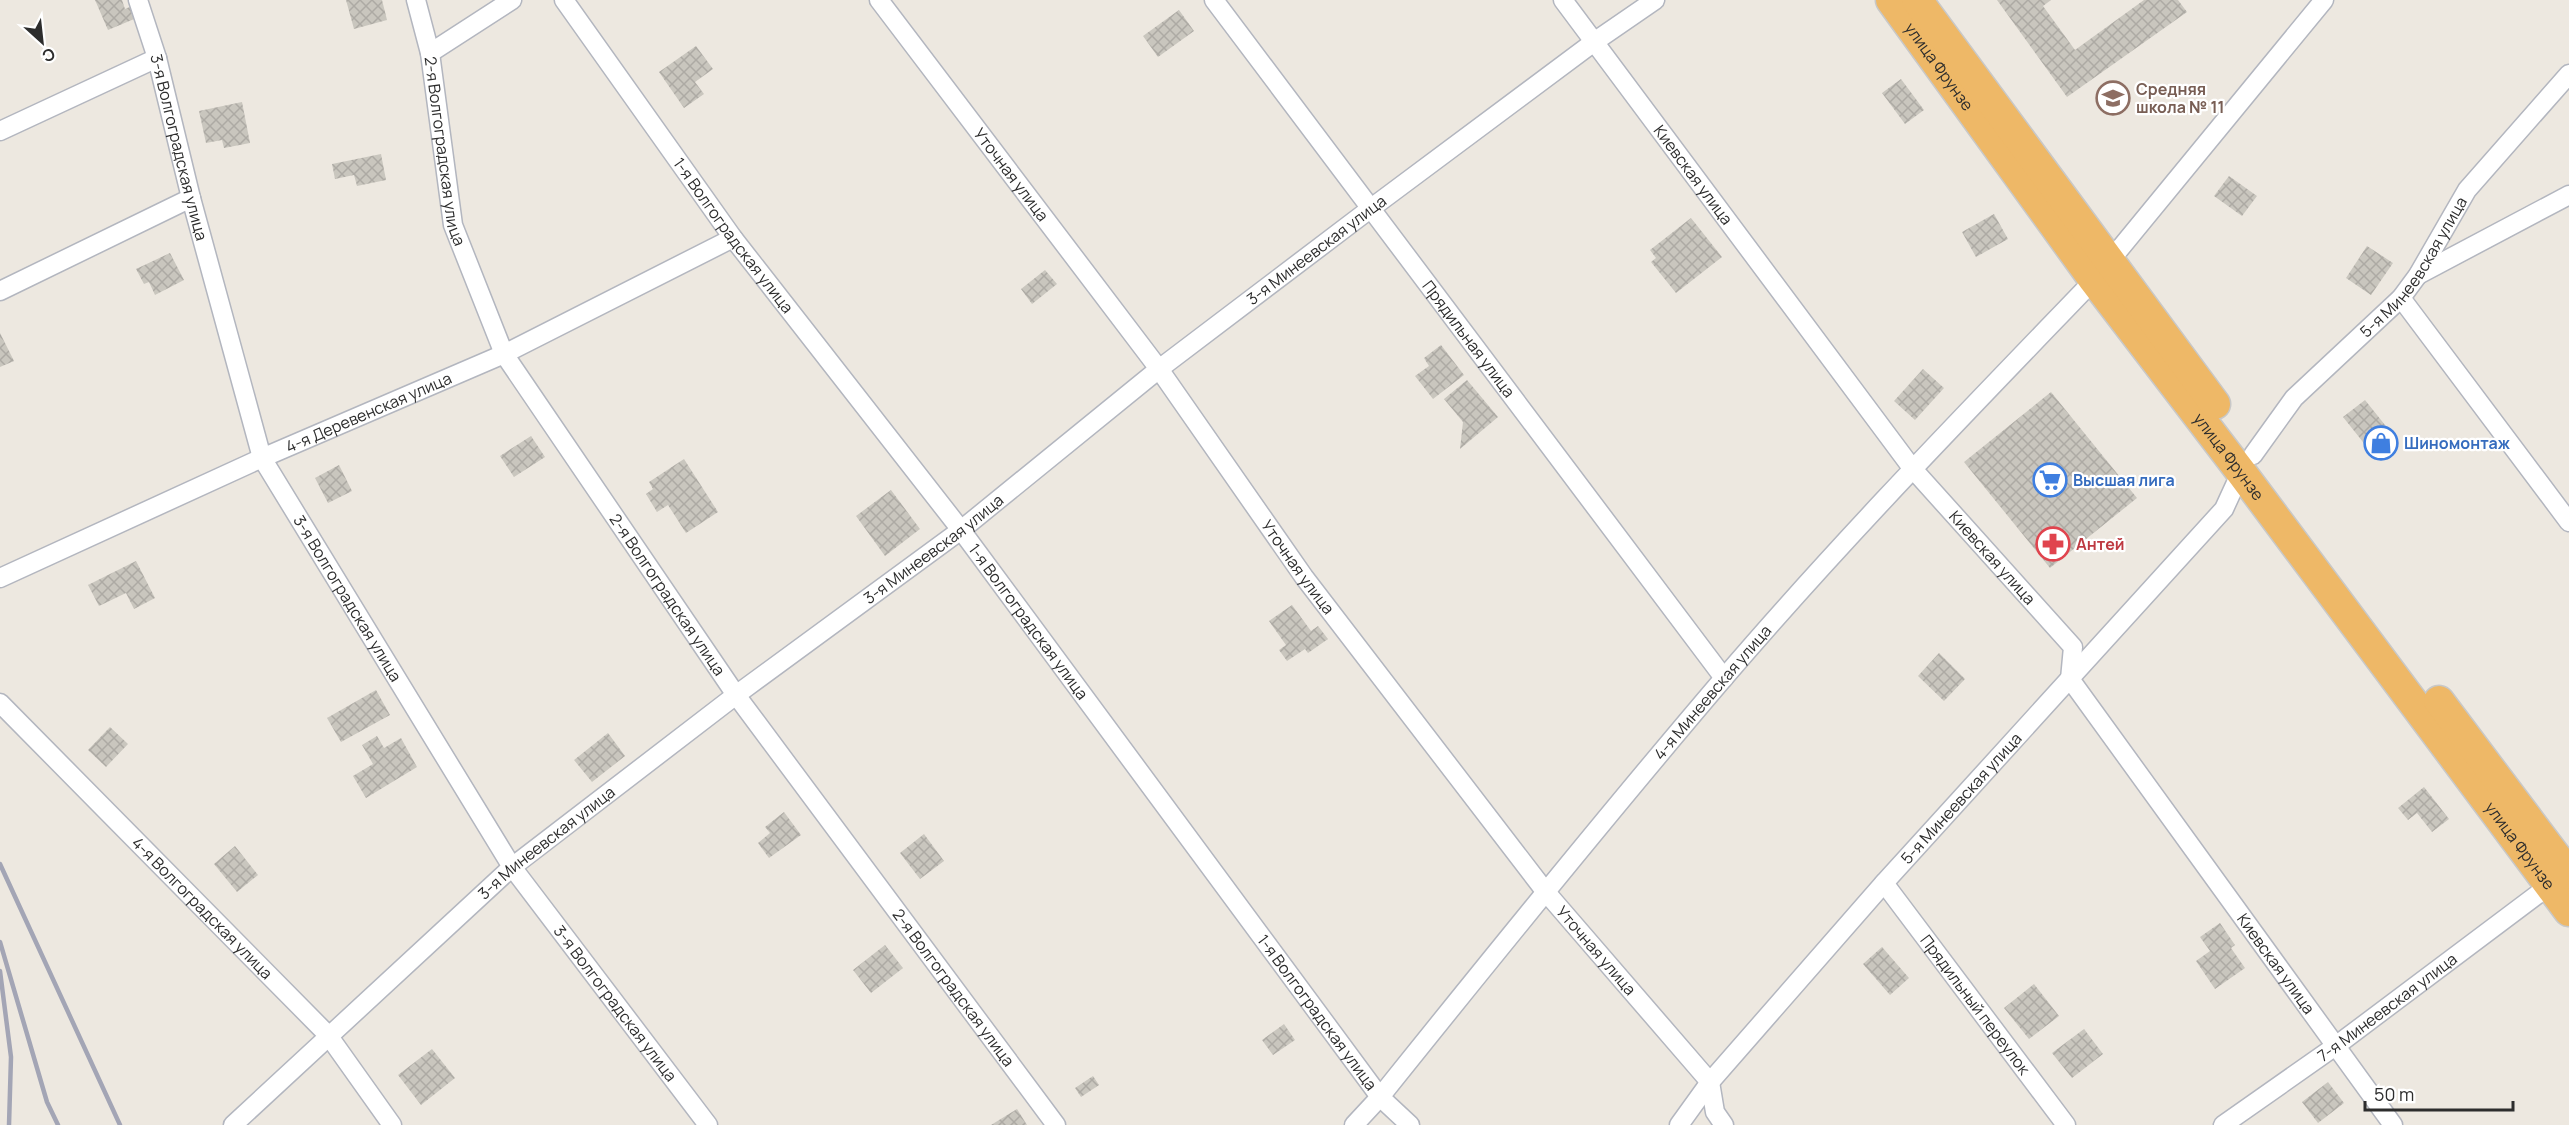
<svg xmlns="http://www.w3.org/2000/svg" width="2569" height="1125" viewBox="0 0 2569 1125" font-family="Manrope,sans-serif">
<defs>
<pattern id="building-cross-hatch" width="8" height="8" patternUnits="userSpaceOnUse" patternTransform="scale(1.5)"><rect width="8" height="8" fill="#c9c6be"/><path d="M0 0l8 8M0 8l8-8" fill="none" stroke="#adaaa4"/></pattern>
</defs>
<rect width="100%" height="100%" fill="#ede8e0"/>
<path fill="url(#building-cross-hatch)" d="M95,0h27l3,9 9,-4 5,12 -31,13z
M346,0h36l5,20 -33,9z
M1997,0h54l-8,6 32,44 69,-50h34l9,12 -120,85z
M1179,10l15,21 -36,26 -15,-21z
M696,46l17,23 -18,13 9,12 -20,14 -25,-36z
M1901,79l23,31 -19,14 -23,-31z
M242,102l8,41 -26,5 -2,-8 -16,3 -7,-32z
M381,154l5,26 -29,6 -3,-11 -19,4 -3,-15z
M2229,176l28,20 -15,20 -28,-20z
M1994,214l14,25 -32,18 -14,-25z
M1691,218l31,39 -46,36 -25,-31 5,-4 -6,-8z
M2367,246l26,17 -22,32 -25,-17z
M170,253l14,27 -29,15 -6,-13 -5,2 -8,-15z
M1045,270l12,14 -25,20 -11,-15z
M0,333l14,28 -14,6z
M1441,345l23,30 -31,24 -18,-23 14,-10 -5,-8z
M1923,369l21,19 -29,32 -21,-19z
M1467,380l31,37 -38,32 3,-27 -19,-23z
M2051,392l86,106 -87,70 -86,-106z
M2365,400l32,40 -22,17 -32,-40z
M531,436l14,21 -31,20 -14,-21z
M684,459l34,53 -32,21 -18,-28 -11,7 -11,-18 7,-5 -4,-7z
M339,465l13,26 -24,12 -13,-25z
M891,490l29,39 -35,27 -29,-40z
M136,561l19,37 -21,11 -8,-16 -27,13 -11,-21z
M1292,605l19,26 7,-5 10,13 -20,14 -3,-4 -18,12 -8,-11 7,-5 -17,-24z
M1939,653l26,26 -21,22 -26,-25z
M376,690l14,25 -49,27 -14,-24z
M110,727l18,17 -22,23 -18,-17z
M608,733l17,23 -33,26 -18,-22z
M377,736l7,12 17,-10 16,29 -51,31 -13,-22 20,-12 -11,-19z
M2424,787l25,32 -17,13 -15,-19 -9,7 -10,-12z
M784,812l17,23 -32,23 -11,-15 12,-10 -5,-6z
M924,834l20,27 -24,18 -20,-26z
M235,846l23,29 -21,17 -23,-28z
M2220,923l15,22 -4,3 14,20 -30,21 -19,-28 14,-10 -10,-14z
M885,945l18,23 -32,25 -18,-23z
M1882,947l27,31 -19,17 -27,-31z
M2034,984l25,32 -30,23 -25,-31z
M1284,1024l11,16 -22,15 -11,-15z
M2084,1029l19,25 -31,24 -20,-25z
M432,1049l23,29 -34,27 -23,-30z
M1093,1076l6,9 -18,12 -6,-9z
M2328,1082l16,21 -26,20 -16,-21z
M1017,1109l10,16h-36z"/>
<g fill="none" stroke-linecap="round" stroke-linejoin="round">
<g stroke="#b3b6bf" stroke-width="21">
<g id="minor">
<path id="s1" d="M138,0l19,58 34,140 71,260 250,409 196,258"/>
<path id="s2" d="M416,0l14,53 23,172 51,129 232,341 320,430"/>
<path id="s3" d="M564,0l169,238 228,292 419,567 30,28"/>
<path id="s4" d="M879,0l280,369 145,208 241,314 165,191 5,30 9,13"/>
<path id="s5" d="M1214,0l510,678"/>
<path id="s6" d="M1563,0l349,468 161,179 -3,32 323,446"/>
<path d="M430,53l82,-53"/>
<path d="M0,131l157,-73"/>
<path d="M2109,262l215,-262"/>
<path d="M2418,275l151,-80"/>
<path d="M0,291l191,-93"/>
<path d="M2401,298l168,224"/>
<path id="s7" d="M2253,455l41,-57 107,-100 17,-23 49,-85 102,-116"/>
<path id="s8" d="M0,578l262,-120 242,-104 229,-116"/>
<path id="s9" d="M0,703l328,332 64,90"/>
<path id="s10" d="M1884,883l182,242"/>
<path id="s11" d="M233,1125l279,-258 224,-172 225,-165 198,-161 211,-160 224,-167 61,-42"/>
<path id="s12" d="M1354,1125l26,-28c113,-141 226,-281 343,-418 118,-138 245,-268 371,-399"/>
<path id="s13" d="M1679,1125l31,-43 174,-199 340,-374 17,-37"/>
<path id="s14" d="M2223,1125l114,-80 213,-160"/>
</g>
</g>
<g stroke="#c8c8c8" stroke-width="33">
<g id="trunk">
<path id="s15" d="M1891,0l203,280 147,192 328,439"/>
<path d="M1917,0l298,404"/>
<path d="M2439,701l130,173"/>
</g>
</g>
<use href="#minor" stroke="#fff" stroke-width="18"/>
<use href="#trunk" stroke="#eeb867" stroke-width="30"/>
<path stroke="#a3a5b5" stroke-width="4.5" d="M0,864l120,261
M0,942l47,160 11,23
M0,971l11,86 -2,68"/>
</g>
<defs>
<g id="school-ring" transform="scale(1.725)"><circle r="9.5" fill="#fff" stroke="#8d6e63" stroke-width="1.5"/><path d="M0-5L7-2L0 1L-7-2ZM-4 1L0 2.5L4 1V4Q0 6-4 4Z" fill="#8d6e63"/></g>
<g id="shop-ring" transform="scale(1.725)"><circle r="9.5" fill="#fff" stroke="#3f7fe0" stroke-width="1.5"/><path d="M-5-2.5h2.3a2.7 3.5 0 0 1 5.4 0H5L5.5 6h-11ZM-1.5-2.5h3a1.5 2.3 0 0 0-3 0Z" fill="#3f7fe0"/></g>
<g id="supermarket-ring" transform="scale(1.725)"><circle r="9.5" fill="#fff" stroke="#3f7fe0" stroke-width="1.5"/><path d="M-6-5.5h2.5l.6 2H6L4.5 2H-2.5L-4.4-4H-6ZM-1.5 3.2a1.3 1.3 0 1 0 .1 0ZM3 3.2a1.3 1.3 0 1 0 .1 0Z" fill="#3f7fe0"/></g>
<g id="pharmacy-ring" transform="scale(1.725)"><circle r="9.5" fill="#fff" stroke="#e0444e" stroke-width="1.5"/><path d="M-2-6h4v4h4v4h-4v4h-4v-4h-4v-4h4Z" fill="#e0444e"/></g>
</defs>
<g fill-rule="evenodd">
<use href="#school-ring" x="2113" y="98"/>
<use href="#shop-ring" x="2381" y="443"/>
<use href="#supermarket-ring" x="2050" y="480"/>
<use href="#pharmacy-ring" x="2053" y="544"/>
</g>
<g text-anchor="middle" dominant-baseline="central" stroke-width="4.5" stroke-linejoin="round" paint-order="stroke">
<g font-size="16" fill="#2d2d2d" stroke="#fff">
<text stroke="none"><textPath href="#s15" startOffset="82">улица Фрунзе</textPath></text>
<text stroke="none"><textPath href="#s1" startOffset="153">3-я Волгоградская улица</textPath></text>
<text stroke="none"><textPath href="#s2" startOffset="154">2-я Волгоградская улица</textPath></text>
<text stroke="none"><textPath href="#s4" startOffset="219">Уточная улица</textPath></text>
<text stroke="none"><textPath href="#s6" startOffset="218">Киевская улица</textPath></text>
<text stroke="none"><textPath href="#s3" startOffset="290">1-я Волгоградская улица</textPath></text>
<text stroke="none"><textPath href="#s11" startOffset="1394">3-я Минеевская улица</textPath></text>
<text stroke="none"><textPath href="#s7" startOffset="249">5-я Минеевская улица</textPath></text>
<text stroke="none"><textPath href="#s5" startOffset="424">Прядильная улица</textPath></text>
<text stroke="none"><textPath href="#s8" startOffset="404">4-я Деревенская улица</textPath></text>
<text stroke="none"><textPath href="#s15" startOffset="568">улица Фрунзе</textPath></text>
<text stroke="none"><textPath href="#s11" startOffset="908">3-я Минеевская улица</textPath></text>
<text stroke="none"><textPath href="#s6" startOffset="704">Киевская улица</textPath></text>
<text stroke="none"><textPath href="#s4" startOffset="705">Уточная улица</textPath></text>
<text stroke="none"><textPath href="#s2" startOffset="658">2-я Волгоградская улица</textPath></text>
<text stroke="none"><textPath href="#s1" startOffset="639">3-я Волгоградская улица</textPath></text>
<text stroke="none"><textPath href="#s3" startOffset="776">1-я Волгоградская улица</textPath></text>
<text stroke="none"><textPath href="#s12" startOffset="562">4-я Минеевская улица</textPath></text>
<text stroke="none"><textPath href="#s13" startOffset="432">5-я Минеевская улица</textPath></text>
<text stroke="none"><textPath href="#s11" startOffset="422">3-я Минеевская улица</textPath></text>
<text stroke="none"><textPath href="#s15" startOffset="1054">улица Фрунзе</textPath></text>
<text stroke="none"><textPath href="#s9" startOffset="288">4-я Волгоградская улица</textPath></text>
<text stroke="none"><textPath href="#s4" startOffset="1191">Уточная улица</textPath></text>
<text stroke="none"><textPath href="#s6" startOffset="1208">Киевская улица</textPath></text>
<text stroke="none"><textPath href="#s2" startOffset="1144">2-я Волгоградская улица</textPath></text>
<text stroke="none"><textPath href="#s1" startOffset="1125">3-я Волгоградская улица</textPath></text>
<text stroke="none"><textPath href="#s10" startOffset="152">Прядильный переулок</textPath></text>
<text stroke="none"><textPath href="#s14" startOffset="202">7-я Минеевская улица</textPath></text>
<text stroke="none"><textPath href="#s3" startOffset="1262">1-я Волгоградская улица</textPath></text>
</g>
<g font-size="16" font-weight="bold" fill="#785e54" stroke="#fff" text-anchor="start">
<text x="2136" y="89">Средняя<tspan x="2136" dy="18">школа № 11</tspan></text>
</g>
<g font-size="16" font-weight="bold" fill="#366cbe" stroke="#fff" text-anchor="start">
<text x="2404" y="443">Шиномонтаж</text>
<text x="2073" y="480">Высшая лига</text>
</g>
<g font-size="16" font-weight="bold" fill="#be3a42" stroke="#fff" text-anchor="start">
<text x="2076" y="544">Антей</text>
</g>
</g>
<g transform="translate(42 42) rotate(153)" stroke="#ffffff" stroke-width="4.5" paint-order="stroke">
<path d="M0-4.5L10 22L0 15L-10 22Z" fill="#2d2d2d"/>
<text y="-9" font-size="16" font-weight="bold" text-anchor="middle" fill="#2d2d2d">С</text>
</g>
<path d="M2365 1101v9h148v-9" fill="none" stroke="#2d2d2d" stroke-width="3"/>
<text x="2374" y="1101" font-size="18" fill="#2d2d2d" stroke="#ffffff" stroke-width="4.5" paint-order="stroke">50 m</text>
</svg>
